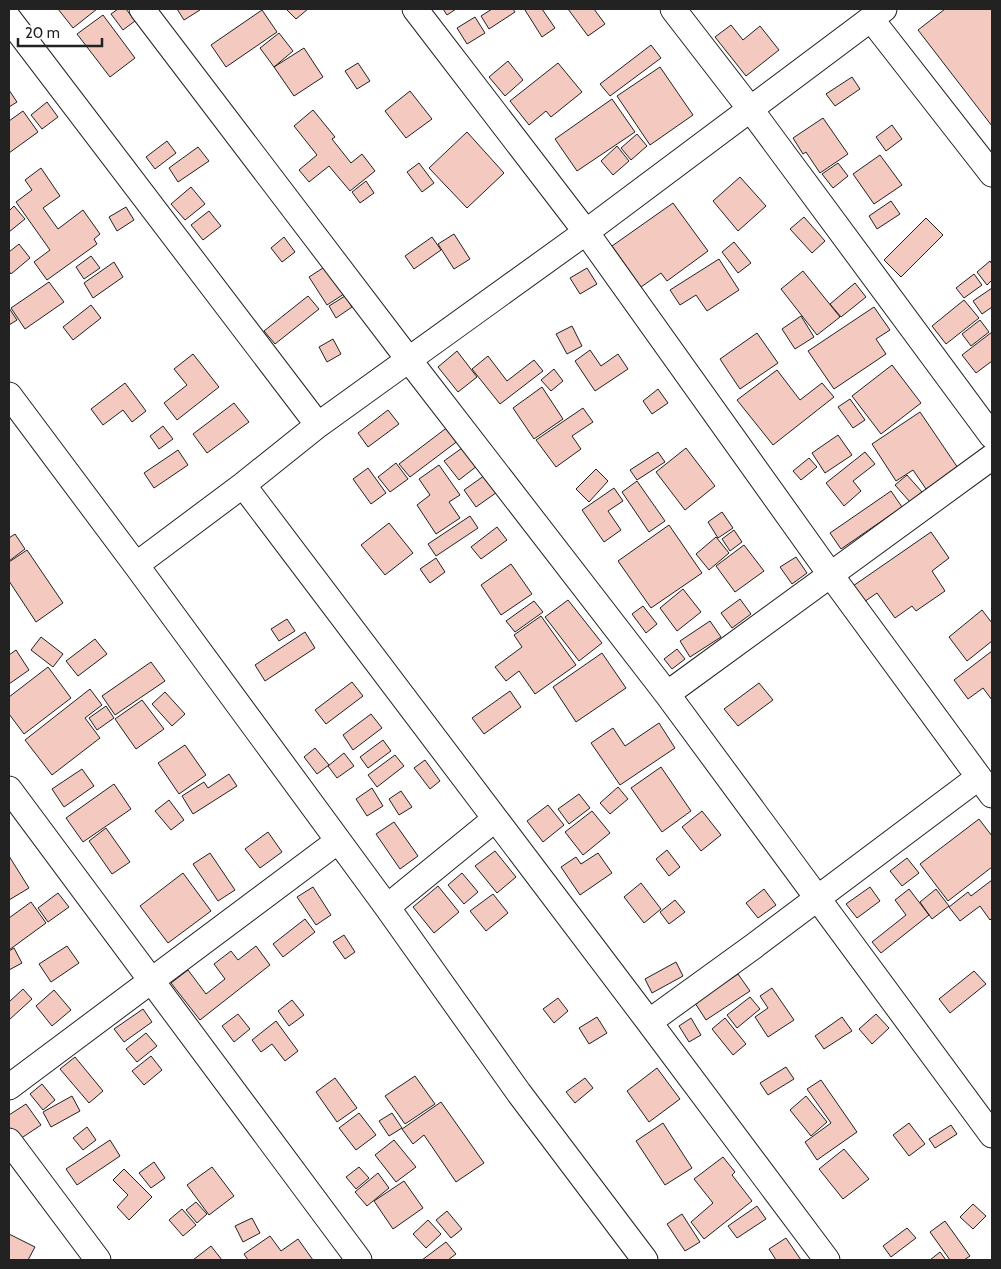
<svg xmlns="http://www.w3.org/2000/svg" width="1001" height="1269" viewBox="0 0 1001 1269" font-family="Cabin,sans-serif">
<rect width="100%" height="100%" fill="#fff"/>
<path fill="#f3c9c0" stroke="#222" d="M58,9h39l-24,19z
M118,9h8l9,12 -12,9 -12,-16z
M177,9h23v1l-16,10z
M286,9h22l-12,10z
M443,9h13l-9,6z
M492,9h21l2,3 -26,17 -8,-13z
M527,9h15l13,19 -13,9 -17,-27z
M568,9h26l11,15 -17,12z
M945,9h47v117l-74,-96z
M262,10l15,22 -51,35 -15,-22z
M103,15l32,43 -25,19 -33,-43z
M475,17l10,16 -18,11 -10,-16z
M731,25l12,15 17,-14 19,24 -33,26 -31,-39z
M279,33l14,18 -19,16 -14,-19z
M651,45l10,13 -51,38 -10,-12z
M304,48l19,29 -29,19 -20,-29z
M508,61l15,19 -18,16 -16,-19z
M358,63l12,18 -13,8 -12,-18z
M558,63l24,29 -31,25 -5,-6 -17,14 -19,-24z
M660,67l33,48 -43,30 -33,-49z
M852,77l8,12 -25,17 -9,-12z
M9,90l8,12 -8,5z
M410,91l22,28 -26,19 -21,-27z
M612,99l23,33 -58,39 -22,-32z
M47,102l11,15 -16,12 -11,-14z
M313,110l22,27 -3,2 19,24 11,-9 13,17 -25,20 -21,-25 -20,16 -10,-12 18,-15 -23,-29z
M23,111l15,21 -29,21v-32z
M823,118l25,36 -28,19 -14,-21 -3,2 -10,-16z
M892,125l10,14 -16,12 -10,-14z
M467,132l37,41 -37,35 -38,-40z
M637,134l10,12 -16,14 -10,-12z
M167,141l9,12 -21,16 -9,-12z
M617,146l12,15 -16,14 -12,-14z
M198,147l11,14 -31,21 -9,-14z
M880,155l22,30 -28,19 -21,-30z
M419,163l15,20 -12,9 -15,-20z
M838,163l10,13 -15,12 -11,-14z
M41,168l19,28 -17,12 15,21 25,-19 17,24 -6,5 3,5 -50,36 -13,-18 16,-12 -34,-48 16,-12 -7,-10z
M740,177l26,29 -28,25 -25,-30z
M366,181l8,12 -14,10 -8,-11z
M191,187l14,17 -20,16 -14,-16z
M891,201l9,13 -23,15 -8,-13z
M673,203l35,48 -41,30 -6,-8 -20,14 -29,-41z
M14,206l11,13 -16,13v-21z
M126,207l8,13 -17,11 -8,-14z
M209,211l12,15 -18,14 -12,-15z
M804,217l21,24 -13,12 -22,-24z
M926,218l17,17 -42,42 -17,-17z
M454,234l16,25 -16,10 -16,-25z
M284,237l11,15 -13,10 -11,-14z
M432,237l9,13 -27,19 -9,-13z
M734,242l17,21 -13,10 -16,-21z
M19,244l11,14 -19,16 -2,-3v-19z
M91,256l9,12 -16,11 -8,-12z
M719,259l20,31 -32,21 -11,-16 -16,10 -10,-15z
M990,261l2,3v16l-5,5 -10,-13z
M114,262l9,15 -30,21 -9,-15z
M326,266l18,28 -17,11 -18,-28z
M587,268l10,16 -17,10 -10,-16z
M803,271l37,46 -23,18 -36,-46z
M974,274l8,11 -18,13 -8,-10z
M49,282l15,20 -39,27 -14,-21z
M855,283l11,14 -25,20 -11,-13z
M992,288v19l-10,7 -9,-13z
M308,296l11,13 -44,35 -11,-13z
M345,296l7,11 -16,11 -7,-12z
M964,300l15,18 -33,26 -14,-18z
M91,305l10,13 -28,22 -10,-13z
M874,307l16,23 -14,9 10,15 -52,35 -26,-38z
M9,308l8,12 -8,5z
M801,316l13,21 -19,12 -13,-20z
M980,320l9,12 -18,14 -9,-12z
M572,326l10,20 -15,8 -11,-20z
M992,332v29l-16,12 -14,-18z
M757,333l21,30 -38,26 -20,-30z
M333,339l8,15 -14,8 -8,-15z
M590,350l11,16 17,-12 10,15 -33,22 -20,-30z
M457,351l20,26 -19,15 -20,-25z
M193,354l26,33 -42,33 -13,-17 23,-18 -13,-16z
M488,356l19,25 27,-21 9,11 -43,33 -28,-35z
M892,365l29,38 -40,31 -29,-38z
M554,369l9,12 -12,10 -10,-11z
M777,370l23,30 22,-17 12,14 -61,48 -36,-45z
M125,383l21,28 -14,11 -9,-12 -20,15 -12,-16z
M542,387l21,32 -29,20 -21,-31z
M658,389l10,14 -16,11 -9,-13z
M850,399l15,21 -12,8 -15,-21z
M234,403l15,19 -42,31 -14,-19z
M583,408l10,14 -21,14 9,13 -25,18 -20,-27z
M388,410l11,14 -31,23 -10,-14z
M920,412l38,56 -32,21 -13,-19 -17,11 -24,-37z
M453,423l10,14 -53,40 -11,-13z
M163,426l10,13 -14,10 -9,-13z
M838,435l14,20 -27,18 -13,-20z
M462,448l15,18 -18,14 -15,-19z
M686,448l29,38 -30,24 -29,-38z
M178,450l10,15 -34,23 -10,-15z
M658,452l7,10 -28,18 -7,-10z
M865,452l10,12 -22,17 8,10 -17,15 -18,-23z
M809,458l8,9 -16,13 -8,-9z
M396,463l12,16 -18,13 -12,-15z
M439,465l21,30 -11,7 11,16 -24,16 -19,-29 13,-10 -11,-16z
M368,468l18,25 -15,11 -18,-25z
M596,469l12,12 -19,21 -13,-13z
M488,473l12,17 -24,17 -12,-17z
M907,475l15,17 -12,10 -15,-17z
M637,481l28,40 -16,11 -27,-40z
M614,488l9,13 -15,10 13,19 -17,12 -22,-32z
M891,491l11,16 -61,42 -11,-16z
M722,512l11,16 -15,10 -10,-16z
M470,516l8,12 -42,28 -8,-12z
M389,523l24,30 -28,22 -24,-30z
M669,525l33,48 -51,35 -33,-47z
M497,527l10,13 -26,19 -10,-12z
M734,530l8,12 -12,9 -8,-12z
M931,532l18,26 -17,13 13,20 -29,20 -4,-5 -17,12 -18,-25 -13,9 -11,-16z
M15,534l10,15 -16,12v-23z
M716,537l13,16 -20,17 -13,-16z
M744,545l20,26 -29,21 -19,-26z
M27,550l36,53 -27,19 -27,-41v-19z
M796,557l11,16 -15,11 -12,-17z
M436,558l9,14 -15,11 -10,-14z
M511,564l21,30 -31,21 -20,-30z
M683,589l18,23 -24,19 -17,-23z
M740,599l11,15 -19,14 -11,-15z
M568,600l34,43 -23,18 -34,-44z
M534,601l9,11 -28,20 -9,-11z
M643,606l14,18 -11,9 -14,-19z
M982,610l10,13v18l-25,20 -18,-24z
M541,616l35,49 -41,29 -16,-23 -13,10 -11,-14 27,-20 -8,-12z
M287,619l8,12 -16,10 -8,-12z
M710,621l11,16 -31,20 -10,-16z
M305,632l10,16 -50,33 -10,-16z
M41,637l22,17 -10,13 -22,-17z
M95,639l12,15 -29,22 -12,-15z
M677,649l8,10 -13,10 -8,-10z
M16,650l13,20 -20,14v-29z
M992,651v49l-9,-12 -15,11 -14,-19z
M602,653l24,35 -50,34 -23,-35z
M151,662l14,19 -50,34 -13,-19z
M48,667l23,31 -47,36 -15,-20v-17z
M352,682l11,14 -37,28 -11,-14z
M759,683l14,17 -35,26 -14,-17z
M90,689l12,16 -17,13 15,20 -48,37 -27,-35z
M510,691l11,16 -37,27 -12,-16z
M165,692l20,22 -13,12 -20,-22z
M142,700l22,29 -28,20 -21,-30z
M106,706l8,12 -17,12 -8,-12z
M371,714l11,14 -29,22 -10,-15z
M659,723l16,25 -55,37 -29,-42 22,-15 12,18z
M383,740l8,11 -23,17 -8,-11z
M185,745l21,30 -27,19 -21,-31z
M315,748l14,17 -12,9 -13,-17z
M344,753l10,13 -17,12 -9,-12z
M395,755l9,11 -27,21 -9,-12z
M425,760l15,21 -10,8 -16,-21z
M661,767l30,44 -29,21 -31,-44z
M82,769l12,17 -30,21 -12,-18z
M229,774l8,12 -44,28 -11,-18 22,-14 4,6z
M114,784l17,25 -48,33 -17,-24z
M618,787l10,12 -18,15 -10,-11z
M372,788l11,18 -16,10 -11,-17z
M401,791l11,16 -13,8 -10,-16z
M579,794l11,14 -21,16 -11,-15z
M169,800l15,20 -13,10 -16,-19z
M548,805l16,20 -21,17 -16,-21z
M592,811l18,22 -27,22 -18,-23z
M702,811l19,24 -20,16 -19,-24z
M979,819l13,17v31l-44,34 -28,-37z
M394,822l24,34 -18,13 -24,-35z
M106,828l24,34 -18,12 -23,-33z
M268,832l14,20 -22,16 -15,-19z
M667,850l13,17 -11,9 -13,-17z
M495,851l21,26 -19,16 -22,-27z
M210,853l25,37 -17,11 -25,-37z
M598,853l14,20 -32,22 -19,-28 15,-10 5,7z
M9,856l20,32 -20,12z
M907,858l12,15 -17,13 -12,-15z
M183,873l28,38 -43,32 -28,-37z
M462,873l16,19 -14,12 -16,-19z
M992,880v38l-2,2 -10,-14 -20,15 -11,-14 19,-15 3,4z
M641,883l20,26 -17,14 -20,-26z
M438,886l21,26 -25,21 -21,-26z
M313,887l18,28 -15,10 -19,-28z
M870,887l10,14 -23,17 -11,-14z
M764,889l12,16 -18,13 -12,-15z
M909,889l20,26 -48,38 -9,-11 34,-27 -11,-15z
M936,889l13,17 -17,13 -12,-17z
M58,893l11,14 -21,15 -10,-14z
M493,894l15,19 -22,18 -16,-20z
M675,900l10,12 -16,12 -9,-12z
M31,902l15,21 -37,27v-32z
M305,919l10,13 -32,25 -10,-13z
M344,935l11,17 -10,7 -12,-17z
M67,946l12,17 -28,19 -12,-18z
M256,946l14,19 -70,55 -29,-37 17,-13 18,24 19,-15 -11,-15 17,-13 7,9z
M14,948l8,15 -13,7v-19z
M676,962l7,14 -31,17 -7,-14z
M974,971l12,13 -36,29 -11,-14z
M738,974l12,17 -44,29 -11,-17z
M772,988l22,32 -26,17 -13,-20 13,-9 -8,-12z
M23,989l9,10 -23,21v-18z
M54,990l17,20 -19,16 -16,-20z
M750,997l10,12 -23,19 -10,-13z
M558,998l10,13 -14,12 -11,-14z
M292,1000l12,15 -15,11 -11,-15z
M143,1009l9,13 -28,20 -10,-13z
M238,1014l12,15 -16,13 -12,-16z
M876,1014l13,14 -17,16 -13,-15z
M597,1017l10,16 -18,11 -10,-16z
M842,1017l10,14 -28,18 -9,-13z
M691,1018l10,17 -12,7 -10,-16z
M725,1018l21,26 -13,11 -21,-26z
M276,1021l22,30 -13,10 -13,-17 -11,8 -9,-12z
M146,1033l11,13 -20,16 -11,-13z
M151,1056l11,14 -18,15 -12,-14z
M75,1057l28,34 -14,12 -29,-34z
M786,1067l8,12 -26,16 -8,-12z
M657,1068l23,31 -31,23 -22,-31z
M415,1076l20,28 -30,20 -20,-28z
M335,1078l22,30 -20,14 -21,-30z
M585,1078l8,10 -18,15 -9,-11z
M821,1080l36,52 -40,28 -12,-18 26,-19 -24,-34z
M42,1084l13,16 -12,10 -13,-16z
M72,1096l8,15 -29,16 -8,-15z
M806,1096l21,26 -16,14 -21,-26z
M441,1102l43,61 -28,19 -32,-47 -11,9 -11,-15z
M26,1104l15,21 -24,16 -8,-12v-14z
M359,1113l17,22 -20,15 -17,-22z
M392,1113l10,15 -13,8 -10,-15z
M663,1123l29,45 -27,17 -29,-44z
M909,1123l16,21 -16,12 -16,-21z
M951,1125l6,9 -22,14 -6,-9z
M87,1127l9,13 -13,10 -10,-12z
M110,1140l10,16 -43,29 -11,-16z
M394,1140l22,27 -20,15 -21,-27z
M844,1149l25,30 -26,20 -24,-30z
M723,1157l12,15 -3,3 20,26 -48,38 -13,-17 22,-19 -19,-24z
M154,1162l11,16 -14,10 -12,-15z
M212,1167l22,29 -25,19 -22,-30z
M359,1167l10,11 -13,11 -10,-12z
M124,1169l28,28 -23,23 -12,-13 11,-12 -15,-15z
M378,1173l11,15 -22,18 -12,-14z
M404,1181l19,27 -30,21 -19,-28z
M196,1202l11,12 -10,9 -11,-13z
M973,1204l13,12 -13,13 -13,-12z
M757,1206l9,13 -29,19 -9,-12z
M182,1209l14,16 -13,11 -14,-16z
M447,1211l15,18 -11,9 -15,-18z
M682,1214l18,28 -15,9 -18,-27z
M252,1218l8,15 -17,9 -8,-16z
M428,1220l13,14 -15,14 -13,-14z
M945,1221l25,35 -6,4h-14l-20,-28z
M907,1228l9,10 -25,19 -8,-11z
M9,1234l26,13 -7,13h-19z
M270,1236l11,15 17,-12 15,21h-65l-4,-6z
M786,1238l15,22h-25l-7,-11z
M446,1242l10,12 -8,6h-26z
M211,1246l11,14h-29z
M940,1252l6,8h-16z"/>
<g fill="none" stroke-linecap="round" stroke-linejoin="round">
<g stroke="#222" stroke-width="27">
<path id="street" d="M142,9l267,351 258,334 325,441
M415,9l171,223 244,342 162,221
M673,9l78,101 241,326
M9,19l309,406
M871,19l121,155
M9,395l127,170 251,342 132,186 126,167
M243,485l406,537 178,238
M136,565l107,-80 75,-60 268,-193 298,-223
M667,694l325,-237
M9,789l350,471
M387,907l108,-88
M649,1022l105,-76 225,-169
M9,1087l329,-246
M9,1141l89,119"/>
</g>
<use href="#street" stroke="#fff" stroke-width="25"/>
</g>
<rect width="1001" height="1269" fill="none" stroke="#222222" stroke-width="20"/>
<path d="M18 38v8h84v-8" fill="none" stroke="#222222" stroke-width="2.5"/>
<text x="25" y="38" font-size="15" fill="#222222" stroke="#ffffff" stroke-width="4" paint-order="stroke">20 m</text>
</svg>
